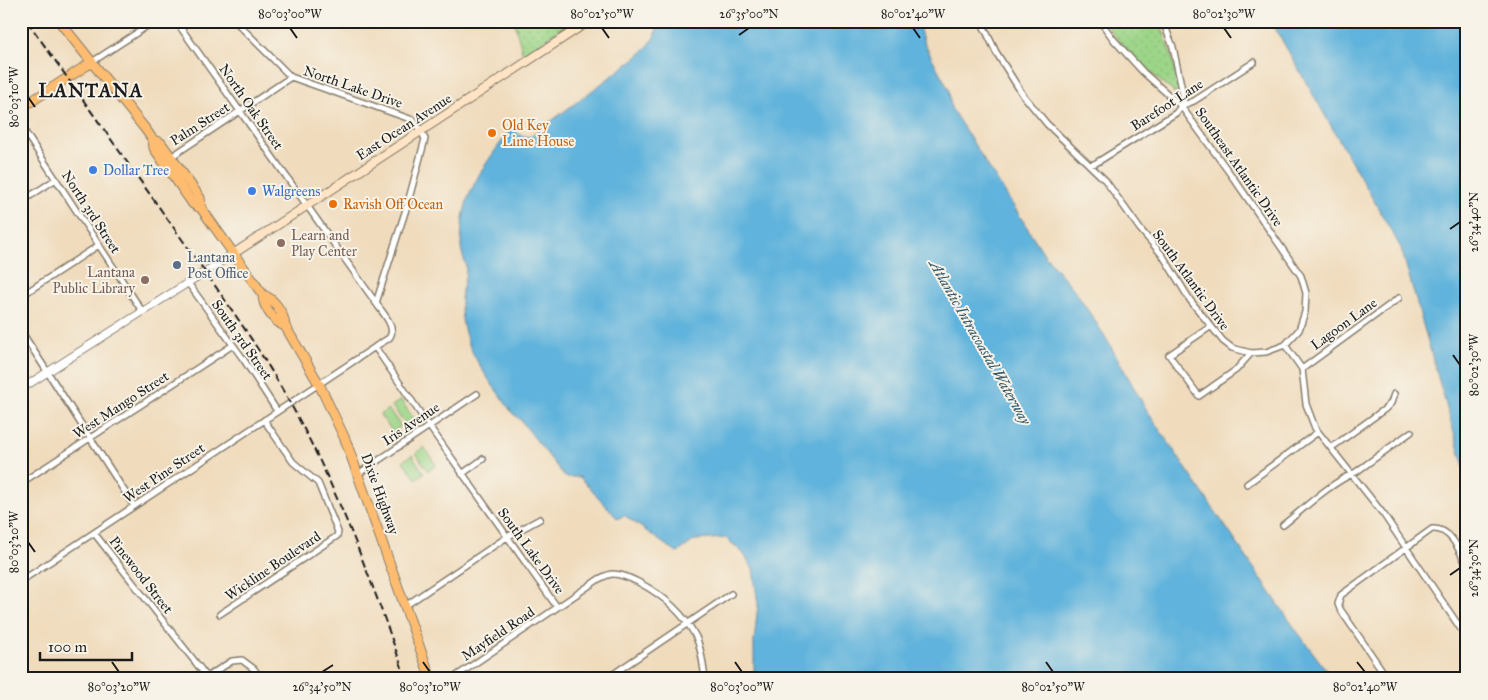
<svg xmlns="http://www.w3.org/2000/svg" width="1488" height="700" viewBox="0 0 1488 700" font-family="'IM FELL Great Primer',serif">
<defs>
<pattern id="park-dots" width="8" height="8" patternUnits="userSpaceOnUse" patternTransform="scale(1.25)"><rect width="8" height="8" fill="#9cd588"/><path d="M2 2h.1M6 6h.1" fill="none" stroke="#86b675" stroke-width="1.8" stroke-linecap="round"/></pattern>
</defs>
<rect width="100%" height="100%" fill="#f7f3e8"/>
<filter id="ink" filterUnits="userSpaceOnUse"><feTurbulence type="fractalNoise" baseFrequency=".02" numOctaves="2"/><feDisplacementMap in="SourceGraphic" scale="10" xChannelSelector="R" yChannelSelector="G"/><feConvolveMatrix kernelMatrix="1 2 1 2 8 2 1 2 1" color-interpolation-filters="sRGB"/></filter>
<filter id="wash" filterUnits="userSpaceOnUse"><feTurbulence type="fractalNoise" baseFrequency=".0096" numOctaves="4" result="noise"/><feDisplacementMap in="SourceGraphic" scale="20" xChannelSelector="R" yChannelSelector="G"/><feGaussianBlur stdDeviation="1.12" result="paint"/><feColorMatrix in="noise" values="0 0 0 0 0 0 0 0 0 0 0 0 0 0 0 0 0 1.4 0 .05"/><feComposite in="paint" operator="in"/></filter>
<g filter="url(#wash)">
<rect width="100%" height="100%" fill="#f0dcbd"/>
<path fill="#9cd588" stroke="#5c7852" d="M401,400l12,18 -8,6 -13,-18z
M388,409l13,17 -8,6 -13,-17z
M424,447l12,18 -8,6 -12,-18z
M412,455l12,18 -8,6 -13,-18z"/>
<path fill="url(#park-dots)" stroke="#5c7852" d="M514,21h58l-49,34z
M1104,21h56l13,40 6,30 -4,2c-25,-20 -53,-44 -71,-72z"/>
<path fill="#60b3dc" stroke="#3e687c" d="M657,21h260l7,22 25,47 2,18 93,146 32,38 30,46 43,76 147,216 37,49h-579v-37l4,-38 -5,-35 -10,-16 -17,-15 -31,2 -18,13 -53,-38 -6,4 -38,-42h-15l-46,-59 -6,-4c-25,-37 -54,-67 -52,-115 0,-10 5,-20 5,-30 0,-8 -5,-15 -5,-22 0,-19 2,-39 10,-56 10,-23 27,-44 41,-64l7,8 11,2 107,-80c10,-9 22,-21 20,-36z
M1271,21h194l2,3v454l-66,-230z"/>
</g>
<g filter="url(#ink)">
<g fill="none" stroke-linecap="round" stroke-linejoin="round">
<g stroke="#867c6c" stroke-width="8">
<path id="minor" d="M235,21l56,56 122,43 8,11 4,8 -18,67 -31,97
M981,21l15,31 27,43 24,29 58,56 35,49 23,27 27,44 33,41 9,7 19,5 15,-1 19,-7 14,-15 6,-18 1,-19 -5,-17 -62,-90 -58,-80 -38,-34 -29,-32 -14,-19
M1163,21l10,26 11,52 -3,7
M92,62l63,-41
M21,126l121,185
M171,157l120,-80
M1090,165l6,-2 80,-50 5,-7 13,-5 60,-39
M21,202l35,-23
M188,283l56,77 33,51
M21,296l78,-51
M1210,327l-41,28 30,41 37,-26 15,-17
M21,331l113,175
M1285,345l17,24 4,35 9,24 69,87 83,123
M375,347l54,79 128,181
M1302,369l97,-71
M1331,448l54,-39 6,-6 3,-9
M358,474l119,-80
M462,474l21,-15
M21,483l212,-138
M1247,484l71,-52
M1283,525c23,-18 46,-41 73,-53l55,-40
M94,533l113,144
M21,581l354,-234c4,-3 10,-6 14,-9 9,-10 -8,-27 -13,-35l-200,-282
M405,606l102,-69 33,-18
M220,614l117,-78 1,-4 -20,-49 -25,-21 -29,-42
M205,678l27,-17 10,-1 12,9 7,10
M452,679l147,-100c4,-2 9,-5 14,-5 9,0 17,4 25,8 25,13 45,30 58,55 6,13 7,28 9,42
M606,679l125,-85
M1388,679l-48,-70 -2,-5 3,-9 91,-66c19,-2 28,23 35,37"/>
</g>
<g stroke="#867c6c" stroke-width="9">
<path id="tertiary" d="M21,389l212,-135
M21,673l3,6"/>
</g>
<g stroke="#867c6c" stroke-width="10">
<path id="secondary" d="M233,254l356,-233"/>
</g>
<g stroke="#867c6c" stroke-width="11">
<path id="primary" d="M59,21l87,109 7,10 1,8 39,56 8,4
M21,108l71,-46
M153,140l8,3 39,55 1,10 62,87c0,12 11,27 22,31
M263,295c11,3 21,19 22,31l34,58 26,55 86,240"/>
</g>
<use href="#minor" stroke="#fff" stroke-width="5"/>
<use href="#tertiary" stroke="#fff" stroke-width="7"/>
<use href="#secondary" stroke="#fee4c5" stroke-width="8"/>
<use href="#primary" stroke="#fdbc6f" stroke-width="9"/>
<path stroke="#1c1c1c" stroke-width="2" stroke-dasharray="8 4" stroke-linecap="butt" d="M27,21c50,70 99,140 149,210 40,56 81,112 114,172 49,88 83,182 116,276"/>
</g>
</g>
<path fill="none" stroke="#1c1c1c" stroke-width="2" d="M290,28l7,10M602,28l7,10M913,28l7,10M1224,28l7,10M739,35l10,-7M28,97l7,10M1450,229l10,-7M1453,355l7,10M28,542l7,10M1450,575l10,-7M112,662l7,10M423,662l7,10M735,662l7,10M1046,662l7,10M1357,662l8,10M322,672l11,-7"/>
<g fill="#e8710a" stroke="#f7f3e8" stroke-width="2">
<circle cx="492" cy="133" r="5"/>
<circle cx="333" cy="204" r="5"/>
</g>
<g fill="#3f7fe0" stroke="#f7f3e8" stroke-width="2">
<circle cx="93" cy="170" r="5"/>
<circle cx="252" cy="191" r="5"/>
</g>
<g fill="#8d6e63" stroke="#f7f3e8" stroke-width="2">
<circle cx="281" cy="243" r="5"/>
<circle cx="145" cy="280" r="5"/>
</g>
<circle fill="#5c6f8a" stroke="#f7f3e8" stroke-width="2" cx="177" cy="265" r="5"/>
<g text-anchor="middle" dominant-baseline="central" stroke-width="4" stroke-linejoin="round" paint-order="stroke">
<g font-size="14" fill="#1c1c1c" stroke="#f7f3e8">
<text transform="translate(353 87) rotate(19)">North Lake Drive</text>
<text transform="translate(1167 105) rotate(-33)">Barefoot Lane</text>
<text transform="translate(251 107) rotate(55)">North Oak Street</text>
<text transform="translate(200 124) rotate(-33)">Palm Street</text>
<text transform="translate(404 127) rotate(-33)">East Ocean Avenue</text>
<text transform="translate(1239 167) rotate(55)">Southeast Atlantic Drive</text>
<text transform="translate(91 212) rotate(57)">North 3rd Street</text>
<text transform="translate(1191 280) rotate(54)">South Atlantic Drive</text>
<text transform="translate(1344 324) rotate(-36)">Lagoon Lane</text>
<text transform="translate(242 340) rotate(55)">South 3rd Street</text>
<text transform="translate(121 405) rotate(-33)">West Mango Street</text>
<text transform="translate(411 424) rotate(-34)">Iris Avenue</text>
<text transform="translate(164 473) rotate(-34)">West Pine Street</text>
<text transform="translate(380 494) rotate(70)">Dixie Highway</text>
<text transform="translate(531 551) rotate(54)">South Lake Drive</text>
<text transform="translate(273 566) rotate(-34)">Wickline Boulevard</text>
<text transform="translate(141 575) rotate(52)">Pinewood Street</text>
<text transform="translate(498 634) rotate(-34)">Mayfield Road</text>
</g>
<g font-size="14" fill="#c56008" stroke="#f7f3e8" text-anchor="start">
<text x="502" y="125">Old Key<tspan x="502" dy="16">Lime House</tspan></text>
<text x="343" y="204">Ravish Off Ocean</text>
</g>
<g font-size="14" fill="#366cbe" stroke="#f7f3e8" text-anchor="start">
<text x="103" y="170">Dollar Tree</text>
<text x="262" y="191">Walgreens</text>
</g>
<g font-size="14" fill="#785e54" stroke="#f7f3e8" text-anchor="start">
<text x="291" y="235">Learn and<tspan x="291" dy="16">Play Center</tspan></text>
<text x="135" y="272" text-anchor="end">Lantana<tspan x="135" dy="16">Public Library</tspan></text>
</g>
<g font-size="14" fill="#4e5e75" stroke="#f7f3e8" text-anchor="start">
<text x="187" y="257">Lantana<tspan x="187" dy="16">Post Office</tspan></text>
</g>
<g font-size="15" font-style="italic" fill="#375869" stroke="#f7f3e8">
<text transform="translate(980 342) rotate(60)">Atlantic Intracoastal Waterway</text>
</g>
<g font-size="19" font-weight="bold" letter-spacing="1" fill="#1c1c1c" stroke="#f7f3e8">
<text x="91" y="90">LANTANA</text>
</g>
</g>
<rect width="1488" height="700" fill="none" stroke="#f7f3e8" stroke-width="55"/>
<path d="M40 652v8h92v-8" fill="none" stroke="#1c1c1c" stroke-width="2.5"/>
<text x="48" y="652" font-size="15" fill="#1c1c1c" stroke="#f7f3e8" stroke-width="4" paint-order="stroke">100 m</text>
<rect x="28" y="28" width="1432" height="644" fill="none" stroke="#1c1c1c" stroke-width="2"/>
<g font-size="12" text-anchor="middle" fill="#1c1c1c">
<text x="290" y="18">80°03'00"W</text>
<text x="602" y="18">80°02'50"W</text>
<text x="749" y="18">26°35'00"N</text>
<text x="913" y="18">80°02'40"W</text>
<text x="1224" y="18">80°02'30"W</text>
<text transform="translate(14 97) rotate(-90)" y="4">80°03'10"W</text>
<text transform="translate(1474 222) rotate(-90)" y="4">26°34'40"N</text>
<text transform="translate(1474 365) rotate(-90)" y="4">80°02'30"W</text>
<text transform="translate(14 542) rotate(-90)" y="4">80°03'20"W</text>
<text transform="translate(1474 568) rotate(-90)" y="4">26°34'30"N</text>
<text x="119" y="691">80°03'20"W</text>
<text x="322" y="691">26°34'50"N</text>
<text x="430" y="691">80°03'10"W</text>
<text x="742" y="691">80°03'00"W</text>
<text x="1053" y="691">80°02'50"W</text>
<text x="1365" y="691">80°02'40"W</text>
</g>
</svg>
